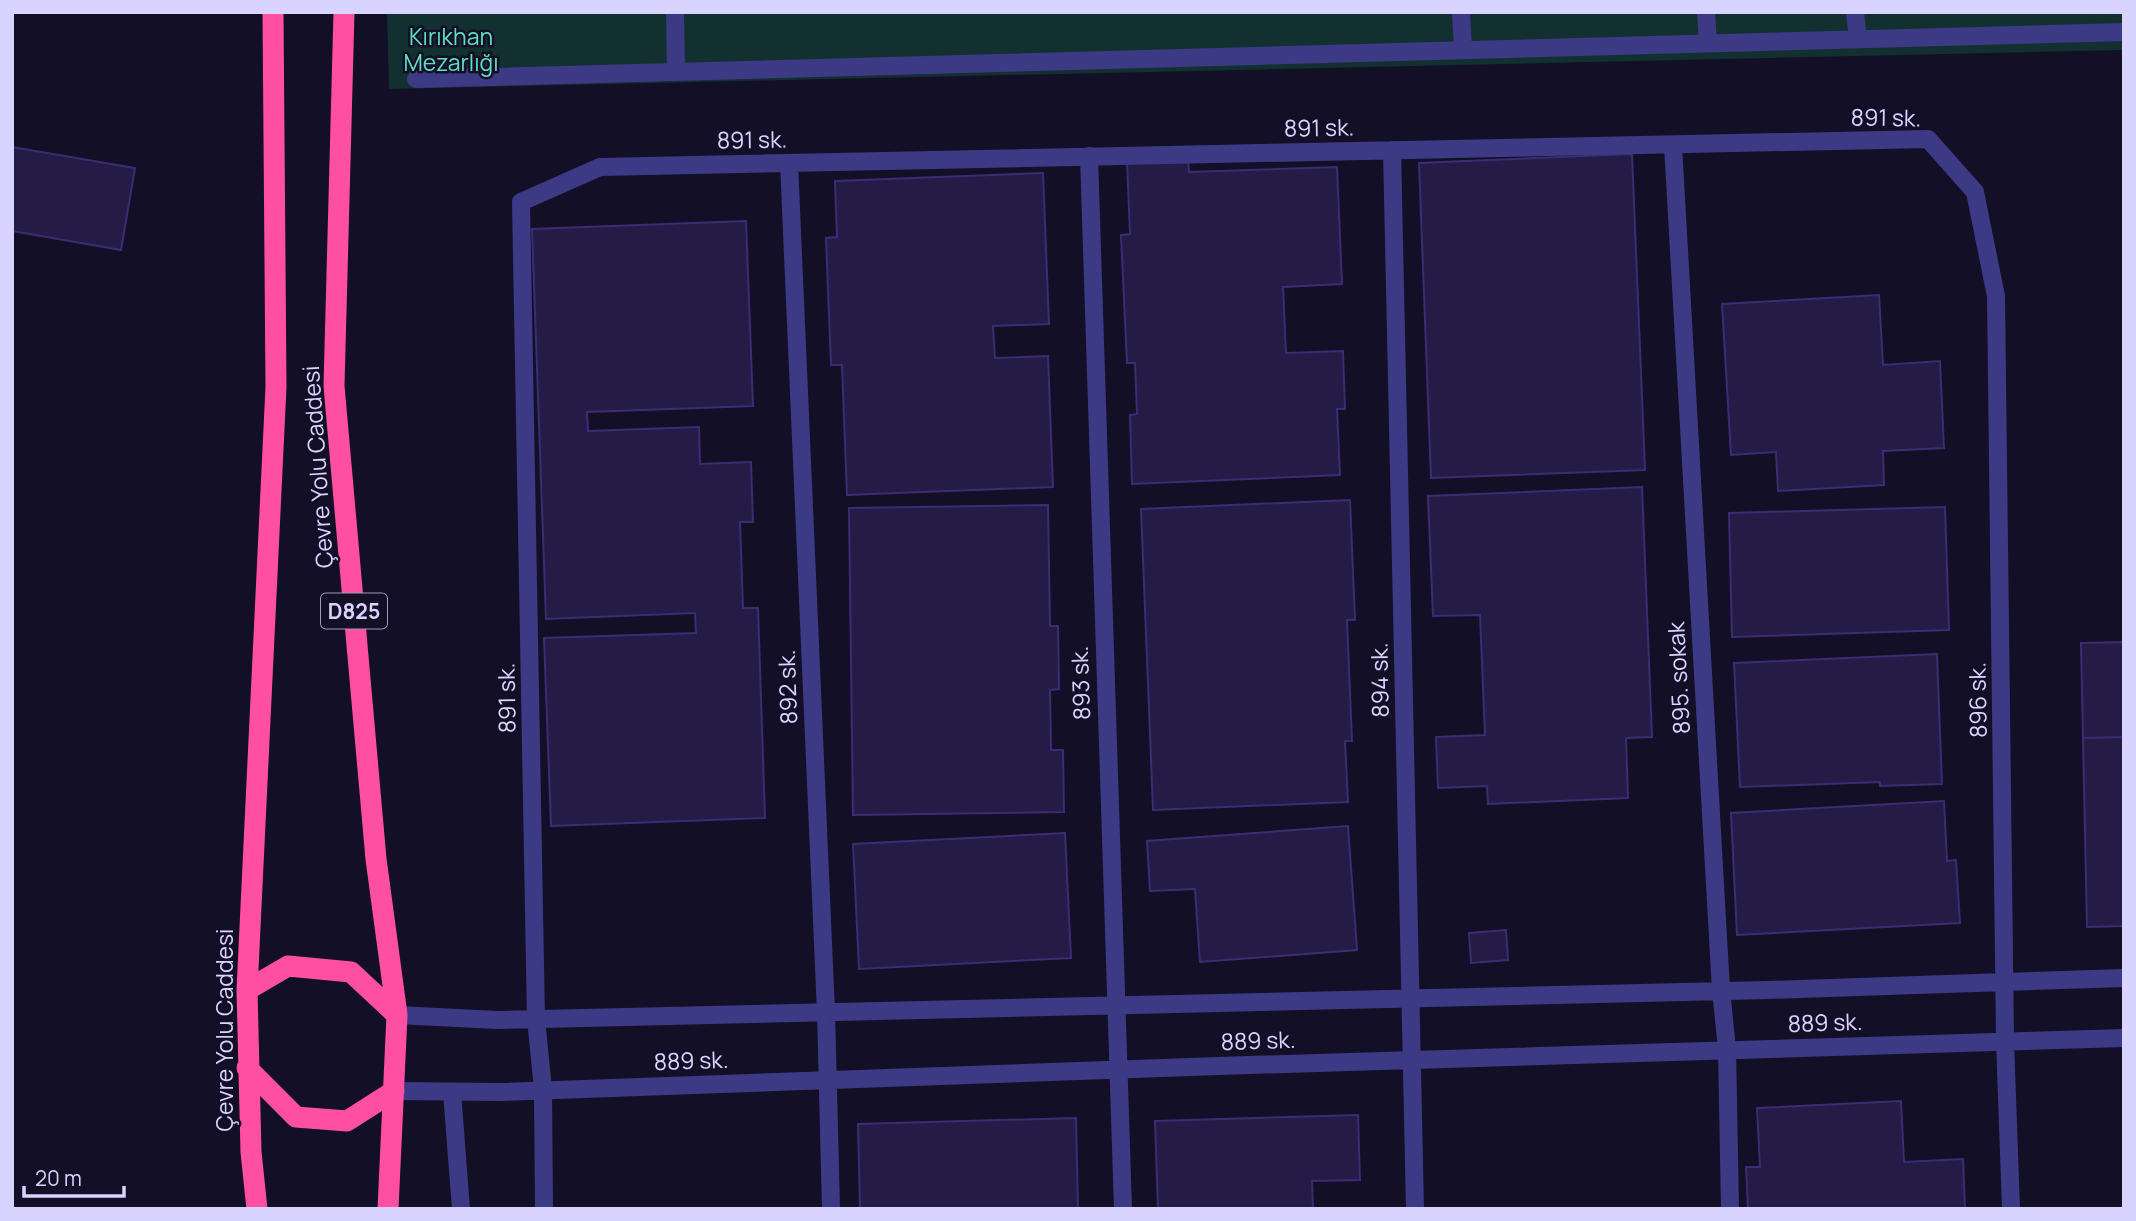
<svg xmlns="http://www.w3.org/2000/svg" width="2136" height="1221" viewBox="0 0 2136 1221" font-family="Manrope,sans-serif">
<rect width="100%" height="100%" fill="#130f26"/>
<path fill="#12302f" d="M387,12h1737v38l-1735,39z"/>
<path fill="#241b47" stroke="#3b2d73" stroke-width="2" d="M12,147l123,21 -14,82 -109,-19z
M1632,154l13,316 -214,8 -12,-315z
M1188,159l1,13 148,-5 5,117 -59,3 3,66 57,-2 2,58h-8l3,66 -208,9 -2,-69 7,-1 -2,-51h-8l-6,-128 9,-1 -3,-73z
M1043,173l6,151 -56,2 2,32 53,-2 5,131 -206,8 -5,-130h-11l-5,-127 11,-1 -2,-56z
M746,221l7,185 -166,6 1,19 111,-4 1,37 51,-2 2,60h-13l3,86h15l7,210 -214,8 -7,-188 152,-5 -1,-20 -149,6 -14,-390z
M1879,295l4,70 57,-4 4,87 -61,3 1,34 -106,6 -2,-39 -45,3 -9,-151z
M1642,487l10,250 -26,1 2,60 -140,6 -1,-18 -49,2 -2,-51 49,-2 -5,-120 -47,1 -5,-120z
M1350,500l5,120h-8l5,121h-7l3,61 -195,8 -12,-301z
M1048,505l2,121h8l1,63 -9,1 1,60h12l1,62 -211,3 -4,-307z
M1945,507l4,123 -217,7 -3,-124z
M2124,642v95l-41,1 -2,-95z
M1937,654l5,130 -62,2v-4l-140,5 -6,-124z
M2124,737v189l-37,1 -4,-189z
M1944,801l3,60 9,-1 4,63 -223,12 -6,-122z
M1348,826l9,124 -157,12 -5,-73 -45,2 -3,-50z
M1065,833l6,125 -212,11 -6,-125z
M1506,930l2,30 -37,3 -2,-30z
M1901,1101l3,61 59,-3 2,50h-217l-2,-42h14l-3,-59z
M1358,1115l2,65 -48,1 1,28h-155l-3,-88z
M1076,1118l2,91h-218l-2,-85z"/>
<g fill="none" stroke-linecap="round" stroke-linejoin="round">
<path stroke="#3d3a85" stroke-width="18" d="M675,12l1,60
M1461,12l2,38
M1706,12l2,31
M1855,12l3,27
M416,79l1708,-47
M1673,145l48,845 6,59 3,160
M1392,150l23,1059
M1089,156l34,1053
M789,163l37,849 5,197
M397,1015l100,5 1271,-30 356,-12
M394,1091l106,1 718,-26 906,-28
M452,1092l9,117
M544,1209l-1,-120 -7,-70 -15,-817 79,-35 1328,-28 47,53 21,104 9,745 6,168"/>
<path stroke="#ff4fa3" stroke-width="21" d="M344,12l-10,374 42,473 21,156 -9,194
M247,990l41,-24 63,6 46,43
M247,1068l49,49 51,4 47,-30
M257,1209l-6,-57 -4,-162 29,-603 -3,-375"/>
</g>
<g text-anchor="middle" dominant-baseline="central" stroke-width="5" stroke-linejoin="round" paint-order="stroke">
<rect fill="#130f26" stroke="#9e99be" stroke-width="2" x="321" y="593.5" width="66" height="35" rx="5"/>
<g font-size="21" font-weight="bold" fill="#d9d4ff">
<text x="354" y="611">D825</text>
</g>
<g font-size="23" fill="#5fe0c0" stroke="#130f26">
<text x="451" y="36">Kırıkhan<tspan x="451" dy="26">Mezarlığı</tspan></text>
</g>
<g font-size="23" fill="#d9d4ff" stroke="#130f26">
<text transform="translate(1886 117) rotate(1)">891 sk.</text>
<text transform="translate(1319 127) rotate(-1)">891 sk.</text>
<text transform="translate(752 139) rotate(-1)">891 sk.</text>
<text transform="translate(317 467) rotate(-94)">Çevre Yolu Caddesi</text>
<text transform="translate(1678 678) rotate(-93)">895. sokak</text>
<text transform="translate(1379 680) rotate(-91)">894 sk.</text>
<text transform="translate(1080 683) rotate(-92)">893 sk.</text>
<text transform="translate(787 687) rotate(-92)">892 sk.</text>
<text transform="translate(506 698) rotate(-91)">891 sk.</text>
<text transform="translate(1977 700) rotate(-91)">896 sk.</text>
<text transform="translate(1825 1022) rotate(-2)">889 sk.</text>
<text transform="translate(224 1030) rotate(-90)">Çevre Yolu Caddesi</text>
<text transform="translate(1258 1040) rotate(-2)">889 sk.</text>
<text transform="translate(691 1060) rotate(-2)">889 sk.</text>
</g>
</g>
<rect width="2136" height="1221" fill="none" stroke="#d9d4ff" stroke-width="28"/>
<path d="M24 1186v10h100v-10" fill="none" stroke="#d9d4ff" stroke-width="3.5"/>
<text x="35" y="1186" font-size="21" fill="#d9d4ff" stroke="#130f26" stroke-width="5" paint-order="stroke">20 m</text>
</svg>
